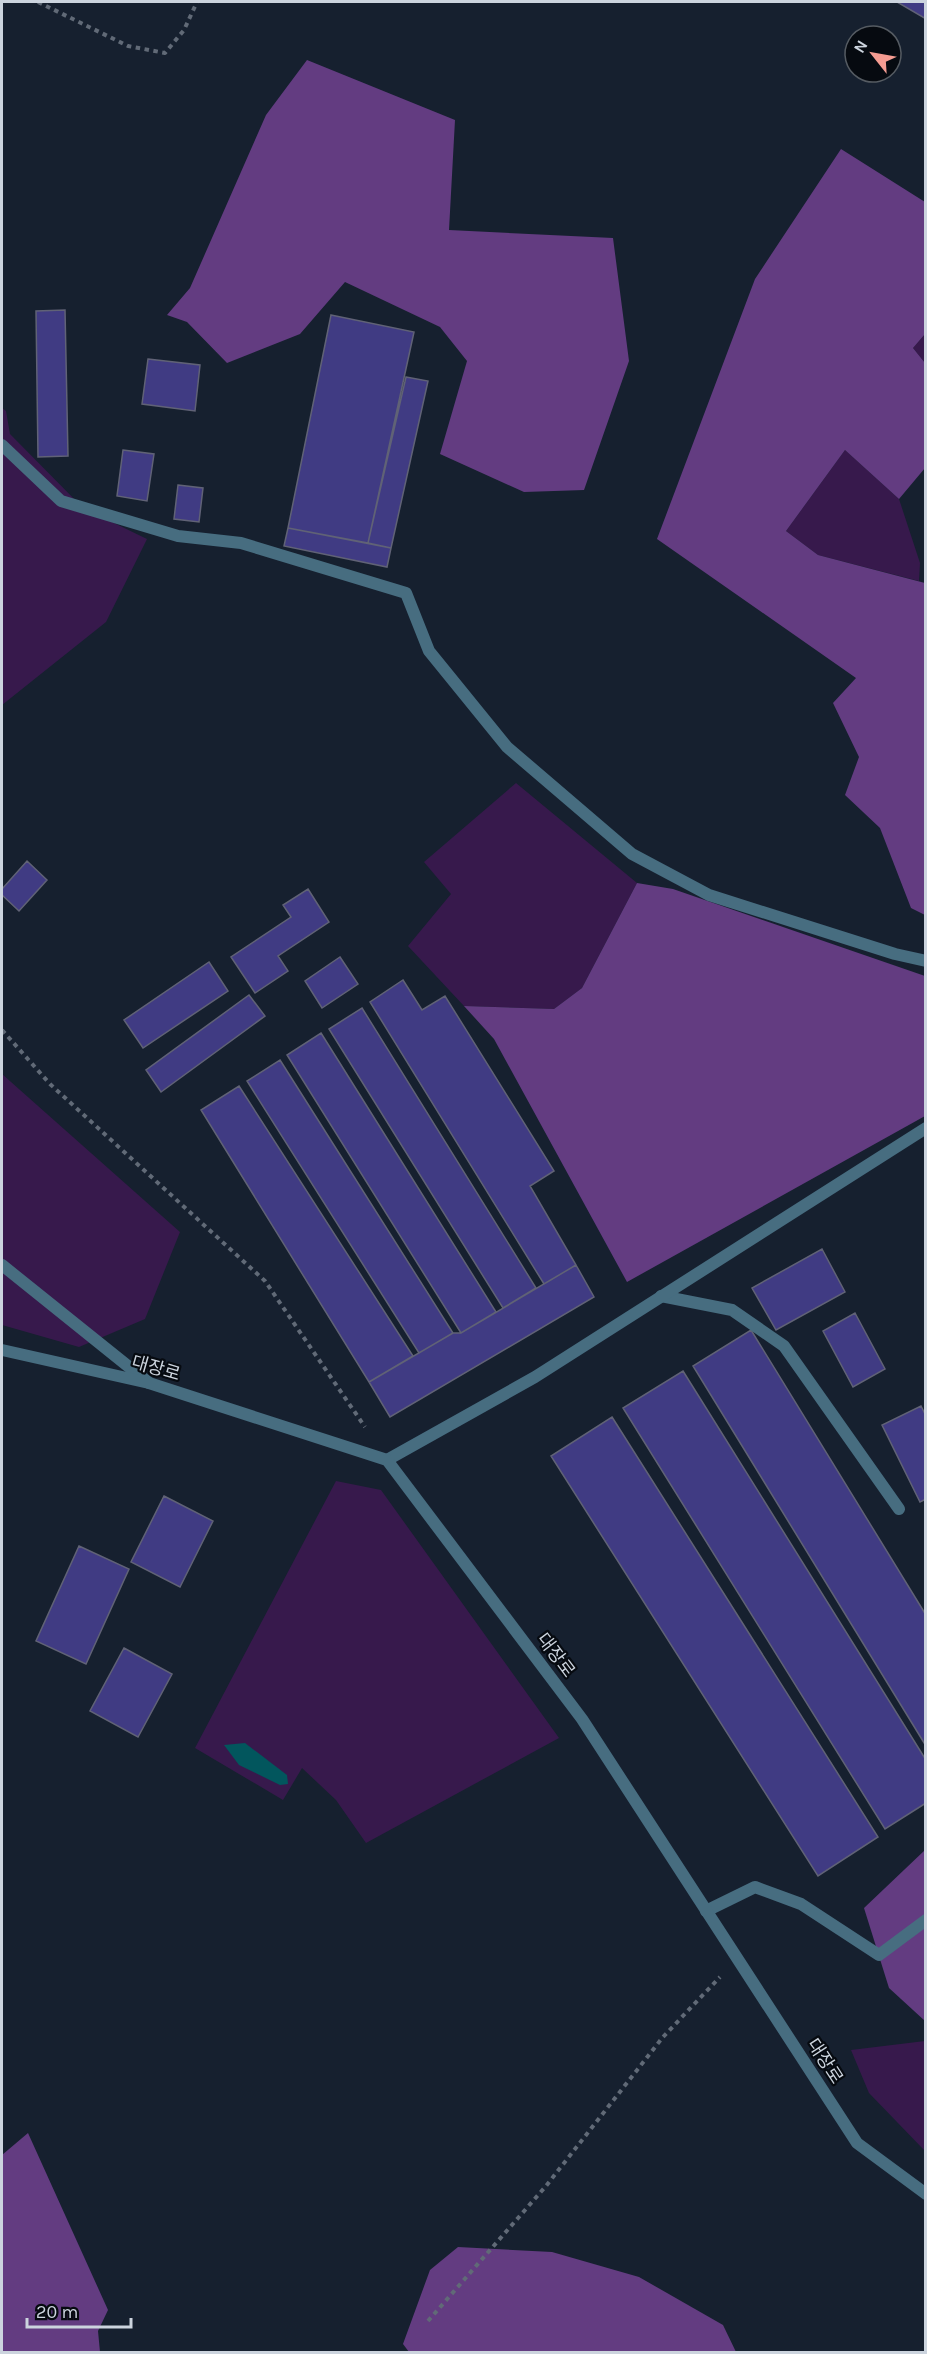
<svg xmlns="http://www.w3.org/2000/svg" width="927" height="2354" viewBox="0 0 927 2354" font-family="Karla,'Noto Sans KR',sans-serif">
<rect width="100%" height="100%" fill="#16202f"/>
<path fill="#37194c" d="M925,334v29l-12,-15z
M2,408l4,3 4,23 73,74 64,31 -41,83 -104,83z
M845,450l54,49 21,64 -1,18 -101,-26 -32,-24z
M516,783l121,100 -55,105 -28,21 -90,-3 -56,-60 43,-52 -27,-32z
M2,1074l178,158 -35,87 -66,28 -77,-22z
M336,1481l45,9 178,248 -193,105 -30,-43 -34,-32 -19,32 -88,-52z
M925,2041h1l-1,110 -56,-58 -18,-43z"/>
<path fill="#633c81" d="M307,60l148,60 -6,110 164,8 16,123 -45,129 -60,2 -84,-38 27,-93 -27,-34 -95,-45 -45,52 -73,29 -40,-41 -20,-7 23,-27 76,-173z
M841,149l84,53v132l-12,14 12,15v105l-26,31 -54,-49 -59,81 32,24 107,28v332l-14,-7 -31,-80 -35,-33 14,-38 -26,-54 23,-25 -199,-139 98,-260z
M637,883l36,6 252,87v140l-298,166 -133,-243 -30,-33 90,3 28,-21z
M925,1850v171l-36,-33 -25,-80z
M28,2133l80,177 -10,21 2,21h-98v-197z
M458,2247l94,5 87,25 84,48 13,27h-327l-6,-8 27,-74z"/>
<path fill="#02565d" d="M245,1743l42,32 1,9 -8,1 -41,-20 -15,-20z"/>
<path fill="#403b83" stroke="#606276" stroke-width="1.5" d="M897,2h29v17z
M65,310l3,146 -30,1 -2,-146z
M331,315l83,17 -46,211 -80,-15z
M148,359l52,6 -5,46 -53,-7z
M406,377l22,4 -37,167 -23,-5z
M123,450l31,4 -7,47 -30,-5z
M178,485l25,3 -4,34 -25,-3z
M288,528l103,20 -4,19 -103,-21z
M27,861l20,19 -28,31 -17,-16v-6z
M308,889l21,33 -51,34 10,15 -33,22 -24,-36 60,-40 -8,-12z
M340,957l18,27 -36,24 -17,-27z
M209,962l19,29 -85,57 -19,-28z
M403,980l19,30 23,-14 109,175 -24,15 46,79 -32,19 -174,-282z
M249,995l16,21 -104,76 -15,-22z
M362,1008l174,280 -33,20 -174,-279z
M321,1033l175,279 -35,21 -174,-278z
M280,1060l173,273 -34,20 -172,-272z
M239,1086l174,270 -44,26 -168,-272z
M822,1249l23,43 -69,38 -24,-42z
M576,1265l18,32 -204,120 -21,-35 84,-49h8z
M855,1313l30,56 -32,18 -30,-56z
M751,1330l175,285v131l-233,-380z
M683,1371l243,389v43l-41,26 -262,-421z
M921,1406l5,10v83l-6,3 -38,-77z
M612,1417l266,420 -60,39 -267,-420z
M164,1496l49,25 -33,66 -49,-25z
M79,1546l50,23 -43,95 -50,-23z
M124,1648l48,26 -34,63 -48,-26z"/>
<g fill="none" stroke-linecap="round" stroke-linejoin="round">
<path stroke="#616a77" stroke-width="4" stroke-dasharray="4.5 4.5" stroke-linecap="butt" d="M38,2l90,44 37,7 19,-23 13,-28
M2,1030l48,54 215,197 100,146
M428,2321l118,-135 117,-149 57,-60"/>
<path stroke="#476d80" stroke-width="12" d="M2,445l59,56 117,35 63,7 165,50 23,58 78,96 125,107 77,41 186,59 31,7
M661,1296l71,14 52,36 115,163
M706,1911l49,-24 46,17 78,51 47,-35"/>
<path stroke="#476d80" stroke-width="12" d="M2,1265l147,118
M387,1460l148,-83 391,-249"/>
<path stroke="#476d80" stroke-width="12" d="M2,1350l147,33 238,77 195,259 275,424 69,51"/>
</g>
<g text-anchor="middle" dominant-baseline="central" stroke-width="4.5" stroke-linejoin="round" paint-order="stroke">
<g font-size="18" fill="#ccd4de" stroke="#060a10">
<text transform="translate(156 1368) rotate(16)">대장로</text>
<text transform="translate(556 1655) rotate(53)">대장로</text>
<text transform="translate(825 2061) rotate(57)">대장로</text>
</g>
</g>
<rect width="927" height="2354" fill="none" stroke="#ccd4de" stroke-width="6"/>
<g transform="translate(873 54) rotate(301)"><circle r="28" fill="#060a10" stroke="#555b62" stroke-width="1.5"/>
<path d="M0-4.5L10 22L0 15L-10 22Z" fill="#f59c92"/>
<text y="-9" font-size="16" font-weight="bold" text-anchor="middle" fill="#ccd4de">N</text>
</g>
<path d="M27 2318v9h104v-9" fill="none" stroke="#ccd4de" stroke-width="3"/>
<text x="36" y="2318" font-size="18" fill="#ccd4de" stroke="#060a10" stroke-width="4.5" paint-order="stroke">20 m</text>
</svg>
